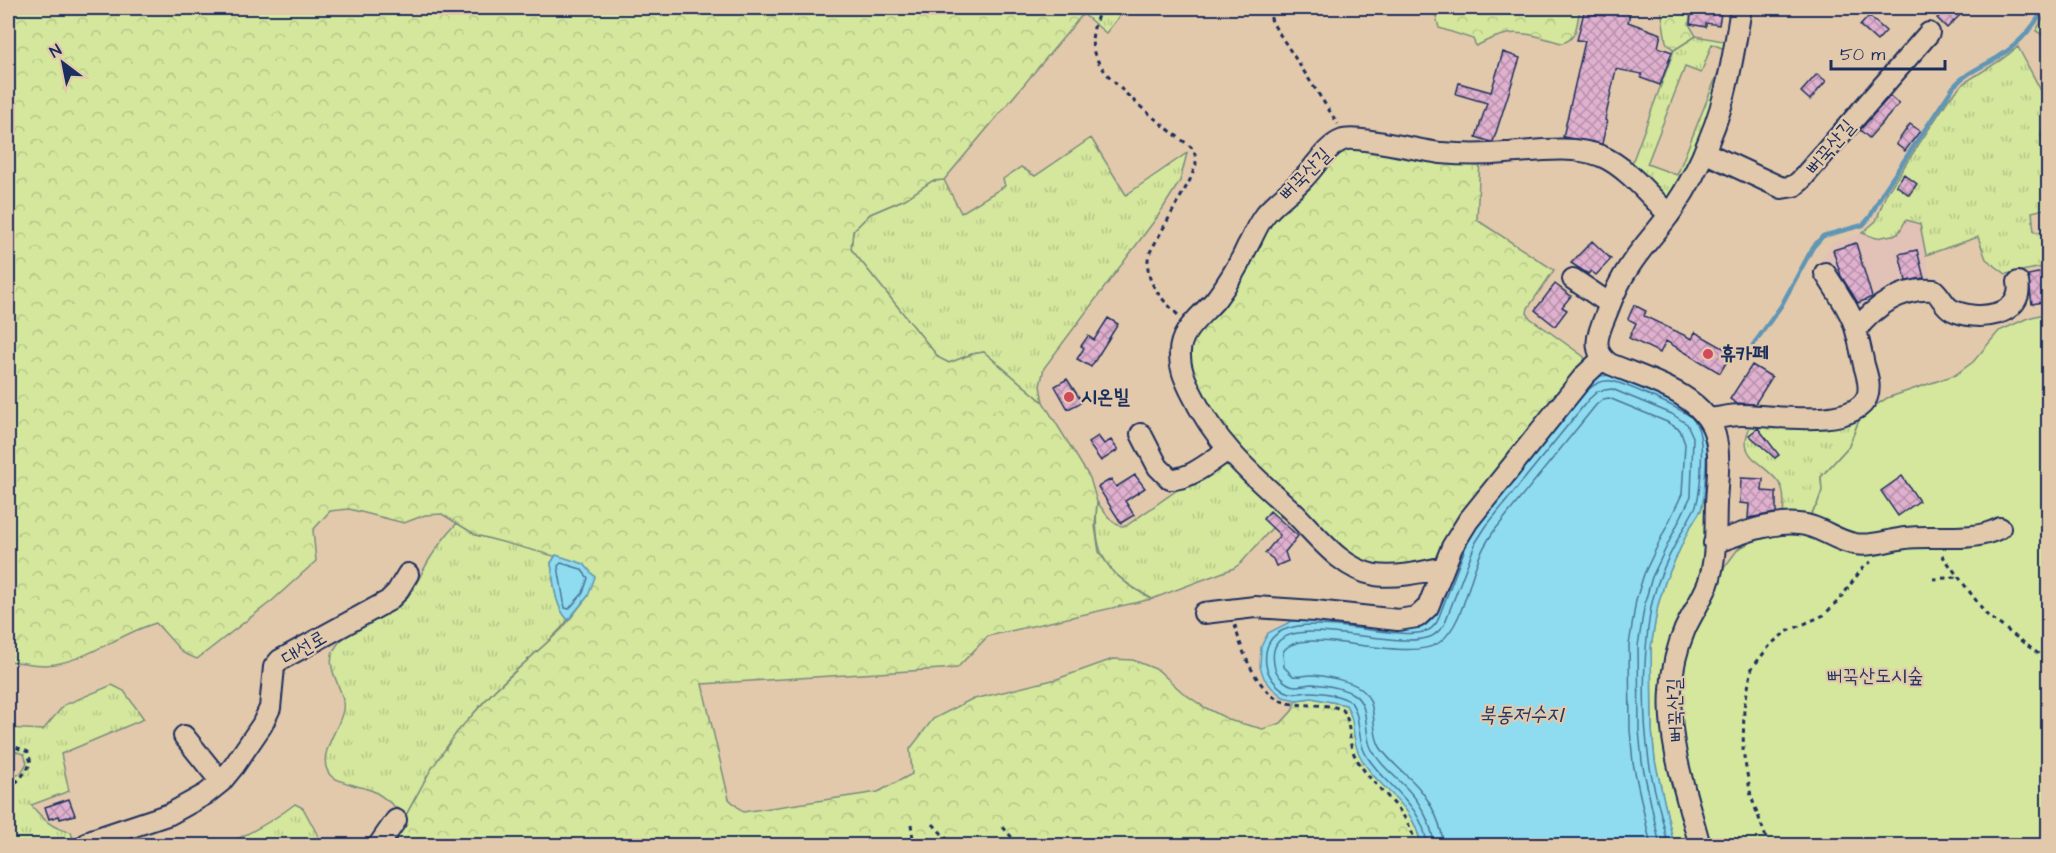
<svg xmlns="http://www.w3.org/2000/svg" width="2056" height="853" viewBox="0 0 2056 853" font-family="'Architects Daughter','Poor Story',sans-serif">
<defs>
<pattern id="grass-tufts" width="24" height="20" patternUnits="userSpaceOnUse" patternTransform="scale(1.5)"><rect width="24" height="20" fill="#d4e79c"/><path d="M3 7l-1-3M5 7V3M7 7l1-3M15 17l-1-3M17 17v-4M19 17l1-3" fill="none" stroke="#b5c689"/></pattern>
<pattern id="forest-crowns" width="20" height="18" patternUnits="userSpaceOnUse" patternTransform="scale(1.5)"><rect width="20" height="18" fill="#d4e79c"/><path d="M2 6a3 3 0 1 1 6 0M12 15a3 3 0 1 1 6 0" fill="none" stroke="#b5c689"/></pattern>
<pattern id="building-cross-hatch" width="8" height="8" patternUnits="userSpaceOnUse" patternTransform="scale(1.5)"><rect width="8" height="8" fill="#e0b0cf"/><path d="M0 0l8 8M0 8l8-8" fill="none" stroke="#b590ab"/></pattern>
</defs>
<rect width="100%" height="100%" fill="#e3c9ab"/>
<filter id="ink" filterUnits="userSpaceOnUse"><feTurbulence type="fractalNoise" baseFrequency=".0167" numOctaves="2"/><feDisplacementMap in="SourceGraphic" scale="12" xChannelSelector="R" yChannelSelector="G"/><feConvolveMatrix kernelMatrix="1 2 1 2 8 2 1 2 1" color-interpolation-filters="sRGB"/></filter>
<g filter="url(#ink)">
<path fill="#e2c2b6" d="M1905,220l15,4 11,58 -86,30 -31,-41 18,-29 30,-9 14,5z"/>
<path fill="url(#grass-tufts)" stroke="#788b7d" stroke-width="1.5" fill-rule="evenodd" d="M1083,8h43l-20,25 -23,-19z
M2048,9v29l-12,-7z
M1696,36l33,6c-5,53 -28,103 -53,150l-5,4 -6,2c-14,-9 -32,-18 -33,-35l42,-113zM1712,44l15,6 -50,125 -30,-11 38,-97 16,6z
M2018,47l30,57v12l-7,17 3,35 4,14v26l-16,4 2,20h14v34l-42,8 -20,-15 -8,-22 -52,18 -6,-31 -14,-4 -8,14 -22,4 -14,-5 14,-12 10,-27 62,-94 16,-17 37,-23z
M1091,138l35,57 61,-42 -7,28 -22,35 -114,152 -4,18 3,16 -59,-50 -12,2 -23,9 -10,-5 -88,-109 2,-18 17,-17 35,-15 27,-18 12,-1 17,33 44,-27 -2,-7 18,-12 14,9z
M1873,407l-14,13 -10,26 -28,31 1,14 -5,14 -10,15 -24,-1c0,-10 3,-23 -2,-33 -13,-23 -48,-27 -30,-61l9,-3 95,-6z
M1228,460l54,54 -3,6 -38,43 -7,5 -82,31c-47,-27 -59,-42 -55,-97 8,10 16,26 29,24l91,-64z
M457,523l19,12 80,20 -5,8c3,20 3,42 17,57 -21,27 -50,46 -74,71 -37,38 -63,77 -88,124 -11,-7 -22,-19 -33,-24 -10,-4 -37,-9 -43,-16 -15,-19 10,-46 13,-65 4,-22 -23,-42 -6,-65 15,-20 44,-24 62,-39 14,-12 21,-31 30,-46 8,-13 18,-26 28,-37z
M112,685l12,6 20,28 -83,35 8,37 -38,14c12,14 21,24 40,27l3,11 -3,3 -63,-1v-65l13,-7 6,-10 -3,-9 -16,-5v-21l35,2 21,-25z
M295,804l8,4 20,37h-99c25,-11 49,-24 71,-41z"/>
<path fill="url(#forest-crowns)" stroke="#788b7d" stroke-width="1.5" d="M8,8h1075v6l-139,166 -12,1 -27,18 -35,15 -17,17 -2,18 88,109 10,5 23,-9 12,-2 59,50 47,76 7,24 -2,24 4,26 14,20 18,15 21,12 -164,37 -31,32 -255,16 27,115 14,13 135,-20 34,-18 -2,-25 23,-30 37,-19 87,-21 56,-20 20,1 25,10 24,22 22,15 28,14 31,8 18,-6 11,-12 4,-11 16,-2 34,7c12,19 13,52 26,69 5,6 12,11 17,16 16,15 28,34 32,55h-1035l20,-30 24,-44 27,-39 38,-42 67,-61 26,-33 -4,-32 -108,-29 -34,-21 -17,1 -21,8 -55,-14 -19,2 -17,19 3,31 -43,39 -76,59 -14,-6 -27,-30c-36,10 -73,41 -111,42 -12,0 -25,-3 -37,-4z
M1434,8h146c-3,13 -2,32 -18,35 -38,-10 -49,-17 -86,3l-3,-7 -34,-11z
M1661,8h30l-2,16 7,12 -22,14 -8,-8z
M1345,143l135,16 -3,61 77,50 -26,38 -1,5 3,5 53,38 3,4 -2,6 -144,188 -13,10 -45,5 -35,-14 -119,-115 -39,-69v-28l75,-119z"/>
<path fill="#d4e79c" stroke="#788b7d" stroke-width="1.5" d="M2048,313v532l-345,1 -22,-88 -6,-66 5,-31 34,-76 10,-17 14,-19 20,-11 49,-18 10,-15 5,-14 -1,-14 28,-31 10,-26 14,-13 14,-9 68,-23 18,-13 26,-31 29,-13z
M1710,439l-2,123 -38,99 25,184 -21,1 -19,-85 -3,-31 -1,-83 7,-42 7,-23 24,-53 12,-19 3,-13 3,-53z"/>
<path fill="#8fdbef" stroke="#6196b5" stroke-width="1.5" d="M1614,375l64,26 23,21 6,22 -3,53 -3,13 -12,19 -24,53 -7,23 -7,42 1,83 3,31 19,84h-253c-8,-46 -45,-55 -62,-91 -8,-16 -3,-34 -13,-49l-34,-7 -16,2 -13,-3 -11,-9 -8,-10 -4,-11 1,-20 7,-14 24,-12 19,-2 106,8 9,-2 6,-6 32,-84 127,-156 10,-3z
M556,555l28,9 11,13 -7,19 -20,24c-14,-15 -14,-37 -17,-57z"/>
<g fill="none" stroke-linecap="round" stroke-linejoin="round">
<path stroke="#497498" stroke-width="1.5" d="M1587,391c7,-7 14,-11 24,-10 13,2 68,27 79,35 5,5 9,13 10,20 3,14 1,59 -5,72 -17,31 -37,64 -44,99 -8,50 -9,104 -2,154 4,29 14,56 19,85
M561,563l20,6 7,9 -5,15 -14,16 -4,-1 -7,-42z
M1427,846c-3,-42 -42,-60 -61,-91 -10,-17 -4,-37 -15,-53 -9,-6 -28,-10 -40,-10 -9,0 -17,4 -26,-1 -9,-5 -17,-15 -19,-26 -9,-74 125,-20 161,-34 4,-2 8,-6 10,-9l29,-76
M1434,846c-1,-18 -12,-41 -24,-54 -13,-15 -30,-26 -39,-44 -8,-16 0,-43 -18,-54 -10,-6 -29,-9 -40,-10 -6,0 -12,2 -18,2 -10,-1 -20,-12 -21,-22 -1,-6 -1,-16 4,-22 22,-26 119,8 152,-5 6,-2 10,-7 14,-12l32,-83 11,-17 102,-126 9,-8 14,-2 60,25 15,10 6,13 -2,59 -39,81 -7,25 -7,44 1,84 3,32 18,84
M1443,846c0,-20 -12,-44 -25,-59 -12,-14 -28,-24 -38,-40 -11,-19 0,-44 -20,-59 -9,-7 -38,-13 -49,-13 -6,0 -12,2 -18,1l-9,-9 -1,-15c18,-30 125,14 157,-10 22,-17 27,-54 37,-79 4,-12 10,-22 17,-32l102,-126 7,-6 6,-1 58,24 13,8 5,14 -3,50 -38,80 -8,26 -7,45 1,85 3,33 18,83"/>
<path stroke="#6196b5" stroke-width="4.5" d="M1753,345l28,-39 32,-59 10,-11 40,-11 7,-8 13,-25 71,-106c12,-13 27,-19 43,-28 21,-13 36,-29 47,-50"/>
</g>
<path fill="url(#building-cross-hatch)" stroke="#1b2f5e" stroke-width="1.5" d="M1607,8l23,5 -2,9 33,12 -3,13 14,5 -12,33 -19,-7 1,-4 -26,-5 -11,51 2,1 -5,23 -39,-7 22,-96 -8,-1 7,-28 21,4z
M1692,8h30l-3,17 -13,-2v4l-16,-3z
M1948,8h19l-20,20 -10,-10z
M1869,16l17,15 -9,10 -17,-15z
M1503,52l17,6 -27,84h-2l-15,-5 11,-34 -31,-9 3,-11 32,9z
M1817,74l9,7 -16,19 -9,-8z
M1890,96l9,8 -30,34 -9,-8z
M1910,124l10,7 -15,20 -9,-7z
M1904,174l13,10 -8,11 -13,-10z
M1592,241l19,18 -15,16 -5,-4 -3,3 -17,-11z
M1856,243l16,54 -14,6 -17,-27 -8,-26z
M1917,250l7,28 -18,3 -7,-27z
M2043,272l5,29 -16,3 -4,-29z
M1555,284l16,12 -9,11 5,3 -12,16 -20,-16z
M1634,305l12,6 -2,5 48,23 3,-7 37,21 -12,20 -54,-32 -6,12 -31,-15 7,-15 -8,-4z
M1108,318l10,6 -27,43 -14,-8 7,-11 -3,-2 7,-10 6,4z
M1752,365l20,12 -17,27 -19,-1 -6,-4z
M1067,379l15,23 -14,7 -13,-23z
M1758,428l21,27 -4,3 -26,-23z
M1098,436l6,8 7,-4 7,10 -17,11 -13,-18z
M1135,475l10,13 -20,13 9,14 -13,8 -23,-36 13,-8 5,8z
M1902,476l17,25 -21,15 -17,-25z
M1741,478l22,1 -1,12 14,1v21l-28,5 1,-14 -9,-1z
M1270,511l28,25 -13,16 3,9 -12,5 -3,-7 -8,-6 15,-18 -17,-16z
M69,799l6,16 -15,4 -1,-3 -10,3 -4,-12z"/>
<g fill="none" stroke-linecap="round" stroke-linejoin="round">
<g stroke="#1b2f5e" stroke-width="24">
<path id="minor" d="M1704,152l78,36 12,-2 6,-5 129,-148
M1573,279l37,25
M1856,330c19,-24 46,-43 78,-40 7,6 10,16 18,20 24,12 73,7 66,-28
M1709,419c10,-1 21,-4 32,-4 28,0 112,15 126,-18 4,-10 0,-22 -3,-32 -3,-14 -6,-30 -11,-44 -7,-17 -18,-32 -28,-48
M1141,434l17,33 12,12c20,1 42,-19 58,-29
M1714,543c26,-9 57,-22 85,-19 20,1 36,17 56,20 16,3 34,-4 50,-6 30,-4 67,5 95,-10
M1444,567c-22,5 -46,11 -69,8 -36,-6 -61,-44 -86,-67 -42,-37 -75,-67 -99,-118 -5,-11 -10,-21 -10,-34 -2,-25 22,-40 36,-57 12,-16 23,-34 31,-52 6,-10 10,-22 17,-31 11,-14 27,-24 40,-38 12,-12 22,-32 39,-38 12,-5 79,11 98,13 22,2 44,2 65,0 31,-2 65,-8 95,3 25,10 49,40 68,59
M1204,613l51,-6 60,4 83,9 19,-3 11,-10 24,-60 16,-26 117,-146 17,-16
M184,736l37,46
M84,846l8,-6 78,-26 36,-20 15,-12 13,-16 28,-41 8,-17 4,-41 6,-7 108,-59 9,-9 11,-18
M378,846l18,-26
M1700,846c-13,-50 -33,-104 -29,-156 1,-21 6,-42 14,-61 7,-15 17,-30 23,-45 9,-25 7,-55 8,-81 1,-22 5,-46 -1,-68 -10,-41 -70,-56 -105,-71 -21,-14 -11,-33 -3,-52 6,-16 12,-31 22,-45 13,-21 31,-38 44,-58 15,-22 27,-45 36,-69 18,-42 25,-88 32,-132"/>
</g>
<path stroke="#1b2f5e" stroke-width="3" stroke-dasharray="4.5 4.5" stroke-linecap="butt" d="M1101,8c-5,12 -11,27 -8,41 5,29 74,79 98,98l4,7 1,10 -6,16 -41,74c-6,27 11,43 29,61
M1271,8v11l4,8 63,97
M1942,555l45,60 61,46
M1933,579l25,-2
M1235,625c6,26 24,72 53,78 19,4 37,-1 55,7 9,13 4,30 11,44 18,37 52,47 62,92
M8,744l20,8 3,11 -11,16 -12,9
M911,824l3,22
M933,824l20,22
M1003,827l16,19
M1769,846l-18,-50 -8,-45 1,-44 8,-39 19,-24 15,-12 38,-17 16,-16 24,-33 7,-4"/>
<use href="#minor" stroke="#e3c9ab" stroke-width="20"/>
</g>
</g>
<g fill="#d1495b" stroke="#e3c9ab" stroke-width="2">
<circle cx="1708" cy="354" r="6"/>
<circle cx="1069" cy="397" r="6"/>
</g>
<g text-anchor="middle" dominant-baseline="central" stroke-width="4.5" stroke-linejoin="round" paint-order="stroke">
<g font-size="20" fill="#1b2f5e" stroke="#e3c9ab">
<text transform="translate(1830 147) rotate(-49)">뻐꾹산길</text>
<text transform="translate(1305 174) rotate(-45)">뻐꾹산길</text>
<text transform="translate(304 648) rotate(-31)">대선로</text>
<text transform="translate(1675 710) rotate(-91)">뻐꾹산길</text>
</g>
<g font-size="20" font-weight="bold" fill="#1b2f5e" stroke="#e3c9ab" text-anchor="start">
<text x="1720" y="354">휴카페</text>
<text x="1081" y="397">시온빌</text>
</g>
<g font-size="20" fill="#243861" stroke="#e3c9ab">
<text x="1875" y="676">뻐꾹산도시숲</text>
</g>
<g font-size="21" font-style="italic" fill="#213865" stroke="#e3c9ab">
<text x="1521" y="714">북동저수지</text>
</g>
</g>
<rect width="2056" height="853" fill="none" stroke="#e3c9ab" stroke-width="30"/>
<rect x="15" y="15" width="2026" height="823" fill="none" stroke="#1b2f5e" stroke-width="2" filter="url(#ink)"/>
<g transform="translate(63 63) rotate(328)" stroke="#e3c9ab" stroke-width="4.5" paint-order="stroke">
<path d="M0-4.5L10 22L0 15L-10 22Z" fill="#1b2f5e"/>
<text y="-9" font-size="16" font-weight="bold" text-anchor="middle" fill="#1b2f5e">N</text>
</g>
<path d="M1831 60v9h114v-9" fill="none" stroke="#1b2f5e" stroke-width="3"/>
<text x="1840" y="60" font-size="18" fill="#1b2f5e" stroke="#e3c9ab" stroke-width="4.5" paint-order="stroke">50 m</text>
</svg>
